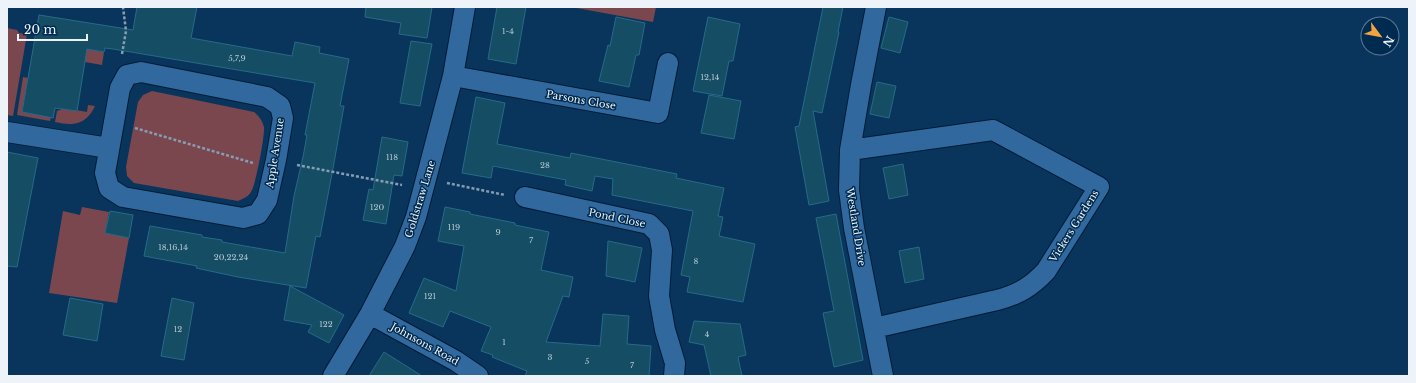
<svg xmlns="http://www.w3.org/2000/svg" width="1416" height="383" viewBox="0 0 1416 383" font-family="'Libre Baskerville',serif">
<rect width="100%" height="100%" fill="#09355c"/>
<path fill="#7b474f" d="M571,7h85l-3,15z
M7,28l10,2 2,3 8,1 -14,82 -6,-1z
M79,43l18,4v4l7,1 -2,13 -17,-3z
M23,77l5,1 -6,33 29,6 -1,4 -33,-6z
M152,91l102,21c5,4 8,8 10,15 1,8 -8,56 -12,63 -3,7 -8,8 -14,11l-104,-18 -7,-7 -1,-9 12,-65 5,-7z
M77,103l-1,7 11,2 1,-7 7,1c-9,19 -21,20 -40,16l2,-11z
M82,207l27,5 -4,21 24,5 -12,65 -68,-10 14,-82 17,4z"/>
<path fill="#154d64" stroke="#266b89" d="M137,7h60l-6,31 101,18 3,-14 25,5 -1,6 30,6 -9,47h4l-10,57 -14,74 -4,-1 -10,52 -68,-11 -42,-9 1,-2 -53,-10 6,-30 52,9v2l20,3v2l63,11 9,-57 9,-39 4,-22h-2l10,-52 -202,-34 -8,-1 -1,4 -17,-3 -10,62 -22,-3 -2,10 -31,-6 17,-97 94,15z
M366,7h66l-5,31 -28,-4 2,-11 -36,-6z
M497,7h29l-10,57 -28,-5z
M823,7h20l-5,25h1l-17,81 -9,-2 16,90 -20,4 -14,-78 4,-1z
M616,17l29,6 -6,32h-3l-7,32 -30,-6 9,-36 2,1z
M708,17l32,7 -7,37h-4l-7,35 -29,-5z
M889,17l19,5 -8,31 -19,-5z
M411,41l21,3 -12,62 -20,-3z
M877,82l19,4 -7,32 -19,-4z
M709,95l32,6 -7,38 -33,-6z
M476,97l29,6 -8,41 73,14 1,-5 106,21 -1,4 48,10 -6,28 5,1 -4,19 36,8 -12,58 -56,-10 3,-15 -9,-2 12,-64 -81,-16 1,-16 -18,-3 -3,15 -27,-6 1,-5 -73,-14 -2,12 -29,-5z
M382,137l26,5 -6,34 -8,-1 -8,49 -23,-4 6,-31 4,1z
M7,152l31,6 -21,109 -10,-1z
M903,164l5,31 -19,4 -6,-31z
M445,207l25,5v2l45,9v2l34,7 -8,38 32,7 -4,20 -6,-1 -17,46 54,4 3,-32 26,2 -2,28 24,2 -2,30h-124l2,-5 -35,-14 1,-2 -12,-4 10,-24 -41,-16 -7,16 -34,-14 15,-35 32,13 8,-45 -26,-5z
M110,211l23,4 -4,23 -24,-5z
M836,214l27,146 -29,7 -11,-54 11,-2 -18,-93z
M608,241l34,7 -7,34 -29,-6z
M919,247l5,32 -19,4 -6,-32z
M290,286l54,29 -15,28 -21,-11 4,-7 -28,-5z
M70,298l33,6 -6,37 -34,-6z
M172,298l22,5 -10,57 -23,-4z
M694,321l46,3 6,31 -8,2 4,19h-31l-7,-31 -15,-3z
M384,352l38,24h-53z"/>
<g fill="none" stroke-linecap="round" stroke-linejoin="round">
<g stroke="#011c37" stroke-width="22">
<path id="street" d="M876,7l-15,78 -11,65 -1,40 5,38 29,148
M141,72l126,25 13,9 3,12 -7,42 -9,40 -9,14 -15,4 -120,-21 -14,-9 -4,-15 15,-85 7,-13z
M453,76l205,37 10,-50
M7,132l102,16
M850,150l143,-20 106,57 -53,84c-14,15 -28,24 -49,29l-123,28
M525,197l124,27 10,10 3,16 -3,46 6,34 10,33 -1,13
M370,314l86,47 22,15
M333,376l37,-62 35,-68 11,-29 37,-141 12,-69"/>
</g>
<path stroke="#869db2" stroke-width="2.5" stroke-dasharray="3 2" stroke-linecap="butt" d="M122,54l4,-23 -3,-24
M135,128l118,35
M297,165l105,20
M447,183l58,12"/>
<use href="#street" stroke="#31689d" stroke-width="20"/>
</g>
<g text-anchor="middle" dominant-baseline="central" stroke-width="3" stroke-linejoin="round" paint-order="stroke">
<g font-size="8" fill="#b7cad4">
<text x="508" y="31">1-4</text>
<text x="237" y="58">5,7,9</text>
<text x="710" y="77">12,14</text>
<text x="392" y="157">118</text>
<text x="545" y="165">28</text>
<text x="377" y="207">120</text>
<text x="454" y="227">119</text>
<text x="498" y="232">9</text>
<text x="531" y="240">7</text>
<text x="173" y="247">18,16,14</text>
<text x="231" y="257">20,22,24</text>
<text x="696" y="261">8</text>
<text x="430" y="296">121</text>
<text x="326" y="324">122</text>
<text x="178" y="329">12</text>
<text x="707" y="334">4</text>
<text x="504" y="342">1</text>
<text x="550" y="357">3</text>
<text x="587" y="361">5</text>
<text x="632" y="365">7</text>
</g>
<g font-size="10" fill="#edf3f9" stroke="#002b50">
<text transform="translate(581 100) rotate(10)">Parsons Close</text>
<text transform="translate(275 153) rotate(-81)">Apple Avenue</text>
<text transform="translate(420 199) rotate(-73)">Goldstraw Lane</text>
<text transform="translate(617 218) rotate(12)">Pond Close</text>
<text transform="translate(1074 226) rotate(-58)">Vickers Gardens</text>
<text transform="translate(856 227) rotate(81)">Westland Drive</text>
<text transform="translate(425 344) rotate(29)">Johnsons Road</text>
</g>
</g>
<rect width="1416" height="383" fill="none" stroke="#edf3f9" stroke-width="16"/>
<g transform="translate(1380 36) rotate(122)"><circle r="19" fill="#002b50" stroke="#5f7b94"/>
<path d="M0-3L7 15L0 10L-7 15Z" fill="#f1a540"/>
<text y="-6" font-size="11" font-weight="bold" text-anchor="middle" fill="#edf3f9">N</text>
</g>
<path d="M18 34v6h69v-6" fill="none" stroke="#edf3f9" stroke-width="2"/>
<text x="24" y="34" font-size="12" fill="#edf3f9" stroke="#002b50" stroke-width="3" paint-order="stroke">20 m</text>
</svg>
